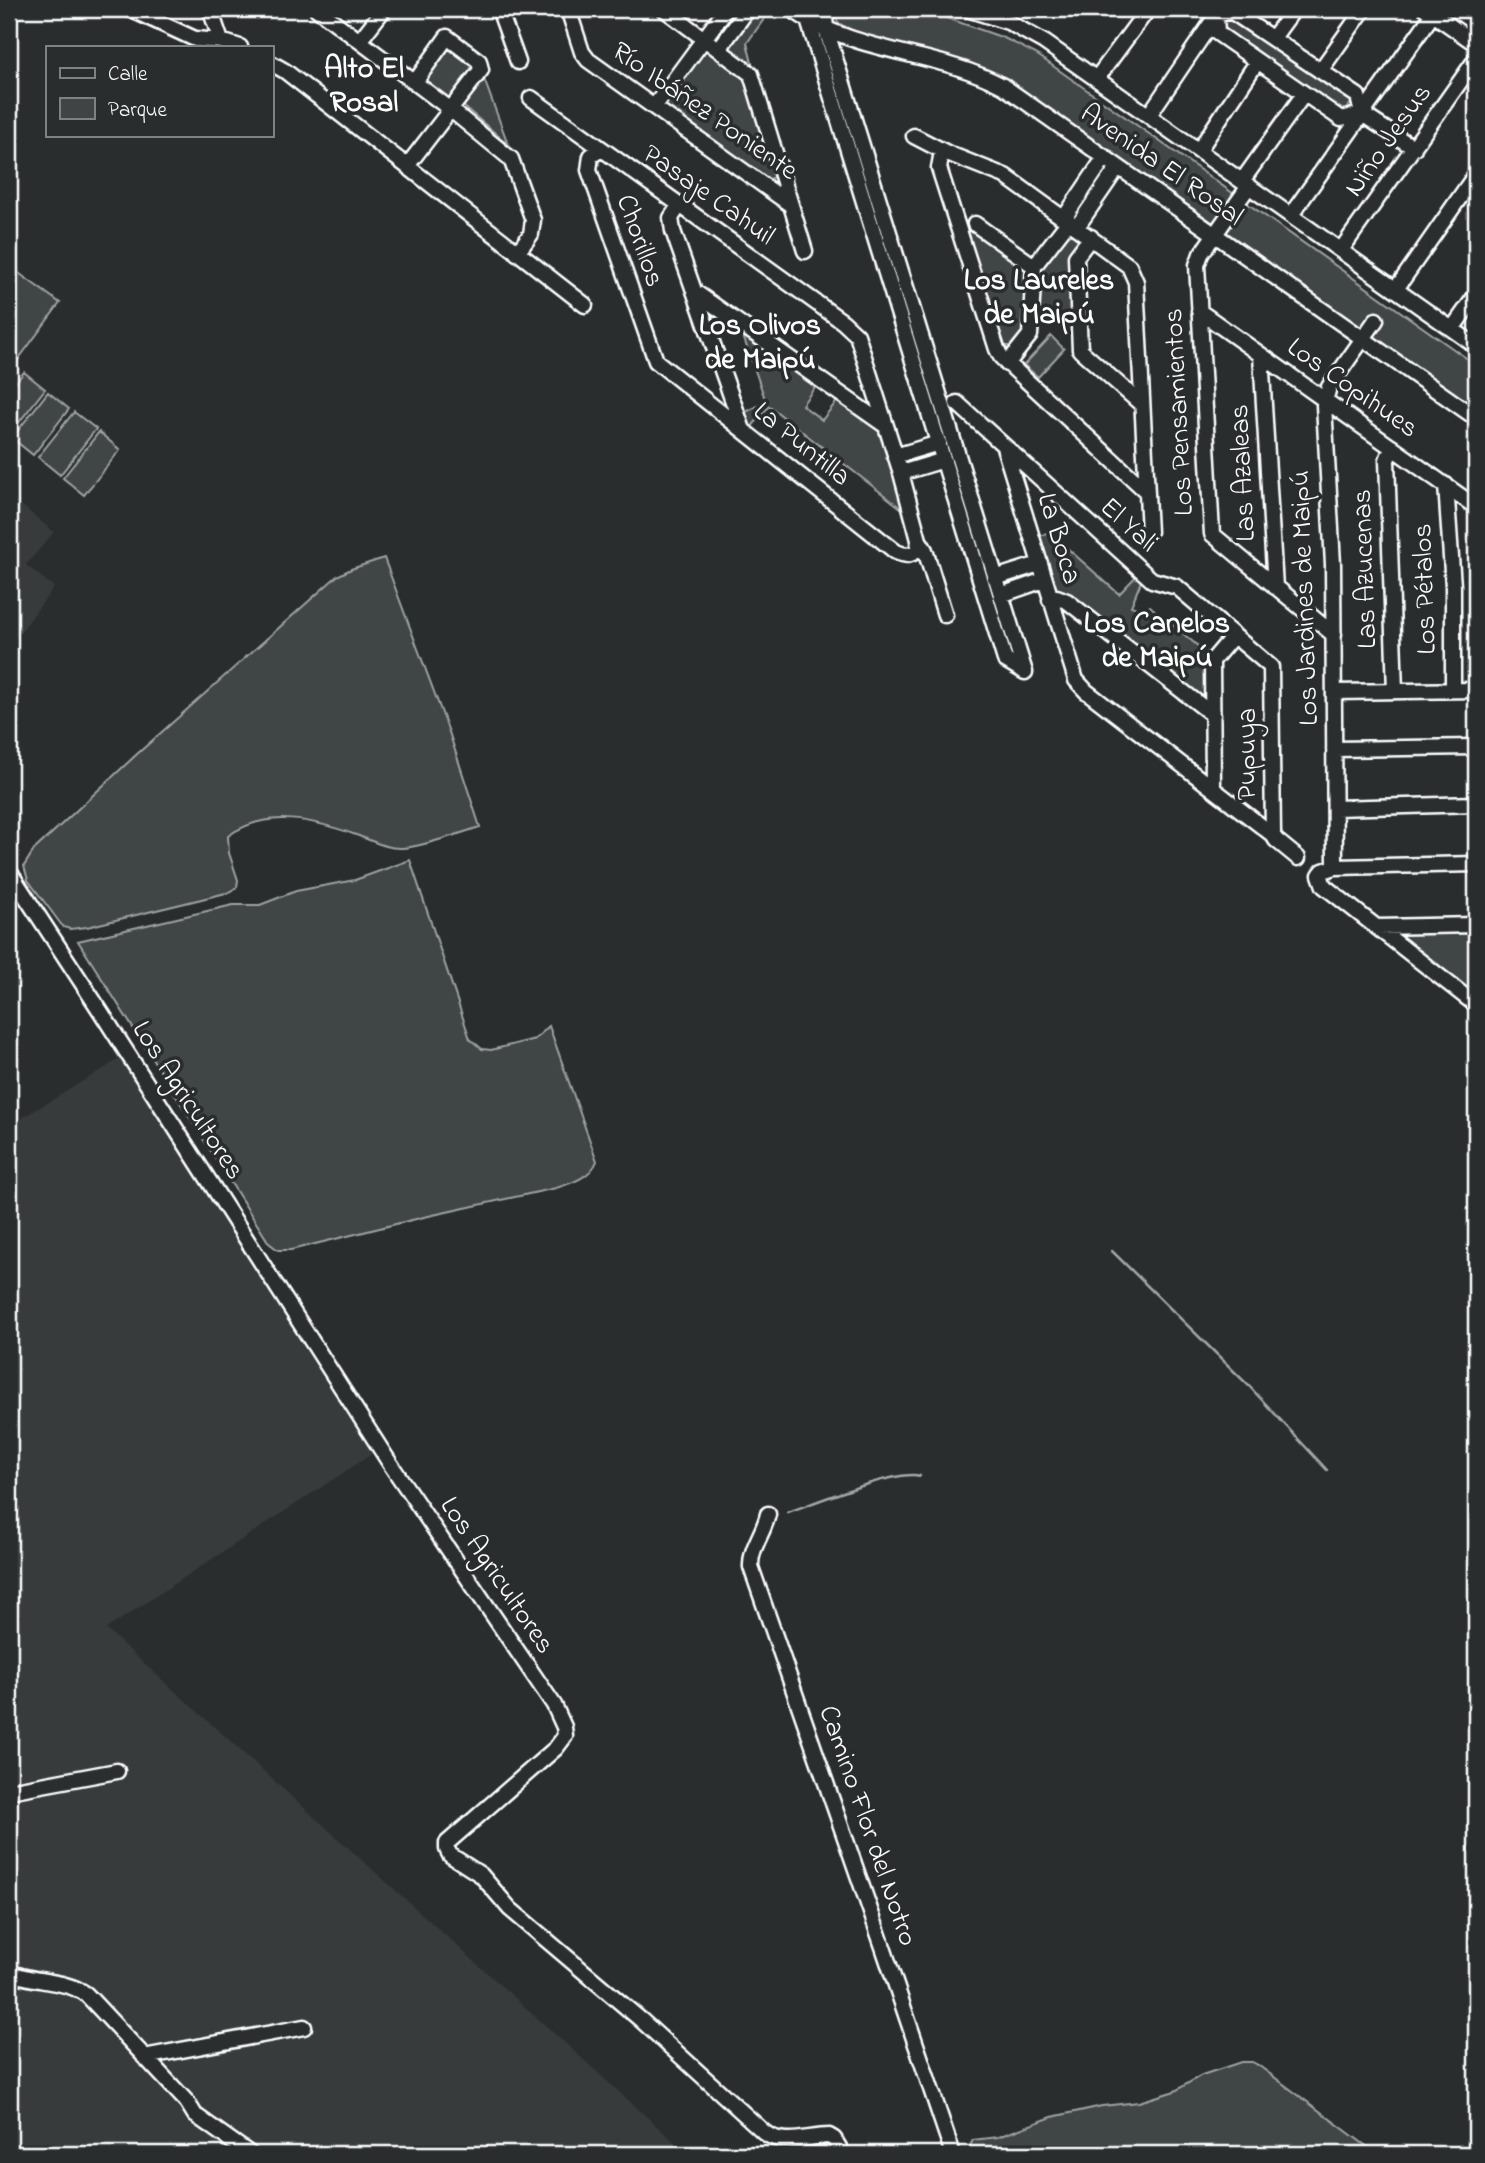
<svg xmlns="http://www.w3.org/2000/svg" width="1485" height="2163" viewBox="0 0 1485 2163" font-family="'Indie Flower',sans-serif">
<rect width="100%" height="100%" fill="#2a2d2e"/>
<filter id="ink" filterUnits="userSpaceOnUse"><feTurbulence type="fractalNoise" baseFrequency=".0143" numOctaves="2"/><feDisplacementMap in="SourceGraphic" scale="14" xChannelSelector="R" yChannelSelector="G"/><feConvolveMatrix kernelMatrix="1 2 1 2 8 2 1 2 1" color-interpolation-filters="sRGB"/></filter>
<g filter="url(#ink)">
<path fill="#373a3b" d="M9,495l45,37 -28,33 28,22 -45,61z
M121,1058l127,190 127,204 -269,177 582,525h-679v-1028z"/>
<path fill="#414445" stroke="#a0a2a2" stroke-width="2" d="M753,9h12l4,3 -22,31 5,20h-5l-19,-14z
M837,9h84l83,29 32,16 440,311v43l-271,-191 -209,-143c-38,-18 -78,-22 -117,-33 -14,-4 -28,-11 -41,-18l-3,-8z
M1231,16l123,84 -12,14 -119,-82 -1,-13z
M447,45l30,21 -28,35 -27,-22z
M705,48l41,32 30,95 -10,7 -106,-74z
M484,79l24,65 -46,-39z
M973,226l52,41 -2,66 -10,13h-9l-39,-119z
M1069,230l13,10 -8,81h-34v-53z
M9,266l51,37 -51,69z
M742,333l73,54 -13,18 20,15 16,-20 40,30 28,82 -137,-106 -19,23 -8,-15 24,-12z
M1051,336l13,13 -26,28 -14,-12z
M24,372l21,17 -36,46v-44z
M48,392l21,17 -36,46 -21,-17z
M74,412l22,17 -36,46 -22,-18z
M99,432l21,18 -36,45 -21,-17z
M1049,532l70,62 19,-20 4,5 -11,27 14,5 5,-5 61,51 -6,45 -5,-1 -147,-115 -17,-48z
M384,558l65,174 31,95c-20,6 -58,20 -78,21 -16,1 -31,-8 -46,-13 -41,-15 -90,-27 -128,1l1,17 9,27 -1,7 -7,5 -143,35 -17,2 -7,-2 -35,-47 -4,-14 10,-16 102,-95 201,-179 14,-7z
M410,860l60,179 12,10 9,1 44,-11 14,-13 48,135c-6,16 -25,22 -41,27l-132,29 -133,33h-13l-9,-7 -191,-302 155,-36h27l36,-14 59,-11z
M1406,932l70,2v61l-77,-61z
M1241,2062h11l6,3 119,89h-406l-1,-8 3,-6 25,-3 54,-20 50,-11 37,-4 36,-11 27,-16z"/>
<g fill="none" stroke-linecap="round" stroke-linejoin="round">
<path stroke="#a6a7a7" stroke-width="2.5" d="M1112,1251l137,135 78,84
M788,1512c26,-9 109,-43 132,-36"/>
<g stroke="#fff" stroke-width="19">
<path id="minor" d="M130,9l65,30 26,2 19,6
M210,9l11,32
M317,9l133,100 61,50 22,61 -2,14 -14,19
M499,9l19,53
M568,9l14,43 6,8 203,145
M664,9l87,65 54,177
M791,9c66,46 144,41 212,77l473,332
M815,9l-7,11 197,640 20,12
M831,9l-6,8 1,12 199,643
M967,9l41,13 36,20 432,304
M1206,9l10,6 15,-4 127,85 4,18 52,34
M1426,9l50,35
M1216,15l1,18 124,86 21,-5
M1273,38l21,-29
M360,40l24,-31
M719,49l29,-40
M271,63l14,8 300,234
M1320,71l44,-62
M1097,78l51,-69
M531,98l312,224 14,13 44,138 18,67 6,10 20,65
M654,107l72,-98
M1149,115l69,-102
M914,136l33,17 58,23 124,90 7,16 13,250
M601,149l-10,7 -2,14 67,191 240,191c10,4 14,4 22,-2l1,-10
M1199,150l58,-88
M947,153l-6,4 -2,11 58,181 4,8 145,134
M407,166l74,-96 -2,-9 -32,-24 -32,45
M1242,181l62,-87
M1249,186l-48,68 -4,11 15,269 122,101
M679,206l-8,12 2,13 70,199
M1291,215l142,-201
M1064,218l41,-61
M975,224l59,42
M1077,227l41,-60
M1091,237l-15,20 4,93 61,54
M1341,250l135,-191
M1396,289l80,-115
M695,292l191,134
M1199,311l277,196
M1452,329l24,-34
M1261,355l14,232
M1007,364l23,-29 4,-69 35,-45
M957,403l195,177 25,7 94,80 2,168
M1004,447l72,233 10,11 187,144 3,5 22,18
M1392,447l-5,13 8,231
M895,456l44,-13
M901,473l43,-13
M1446,485l7,101v104
M995,578l44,-14
M1001,595l43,-15
M1050,600l7,-3 10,4 146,114
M1334,692l142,-2
M1334,749l142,-2
M1213,787l-1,-126 22,-26
M1335,808l141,-4
M1476,864l-141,3 -12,4 -3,4 4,11 152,119
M1335,867l-2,-303 -9,-159 5,-18 47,-67
M9,871l92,141 290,453 163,240 10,22 1,9 -9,12 -109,95v6l3,6 31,20 29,34 131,111 124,113c19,14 43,3 64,3l5,3 9,15
M1377,927l99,-2
M768,1514c-4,19 -18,34 -17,53l132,380 70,207
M9,1791l108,-20
M9,1972c24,11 55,7 77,22l101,108 8,13 55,39
M144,2057l160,-30"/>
</g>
<use href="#minor" stroke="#2a2d2e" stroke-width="14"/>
</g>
</g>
<g text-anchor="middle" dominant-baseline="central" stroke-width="7" stroke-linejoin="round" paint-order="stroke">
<g font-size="28" fill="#fff" stroke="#2a2d2e">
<text transform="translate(704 112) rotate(35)">Río Ibáñez Poniente</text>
<text transform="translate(1389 141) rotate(-55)">Niño Jesus</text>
<text transform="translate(1161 166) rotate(35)">Avenida El Rosal</text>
<text transform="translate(708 196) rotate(35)">Pasaje Cahuil</text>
<text transform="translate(639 241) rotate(71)">Chorillos</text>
<text transform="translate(1352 389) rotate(35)">Los Copihues</text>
<text transform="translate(1180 412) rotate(-93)">Los Pensamientos</text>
<text transform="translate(801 445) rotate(39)">La Puntilla</text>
<text transform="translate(1244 473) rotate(-93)">Las Azaleas</text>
<text transform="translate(1128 526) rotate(42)">El Yali</text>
<text transform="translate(1058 539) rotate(73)">La Boca</text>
<text transform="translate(1366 569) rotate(-92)">Las Azucenas</text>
<text transform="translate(1426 589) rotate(-92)">Los Pétalos</text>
<text transform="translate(1306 598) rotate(-92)">Los Jardines de Maipú</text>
<text transform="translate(1248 754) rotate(-90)">Pupuya</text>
<text transform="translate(187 1101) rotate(57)">Los Agricultores</text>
<text transform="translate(496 1576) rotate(56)">Los Agricultores</text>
<text transform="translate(867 1826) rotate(71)">Camino Flor del Notro</text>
</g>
<g font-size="30" font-weight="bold" fill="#fff" stroke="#2a2d2e">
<text x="364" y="70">Alto El<tspan x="364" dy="34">Rosal</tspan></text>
<text x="1039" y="282">Los Laureles<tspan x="1039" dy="34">de Maipú</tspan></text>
<text x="760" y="327">Los Olivos<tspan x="760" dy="34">de Maipú</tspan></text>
<text x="1157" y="625">Los Canelos<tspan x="1157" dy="34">de Maipú</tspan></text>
</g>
</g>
<rect width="1485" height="2163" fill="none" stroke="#2a2d2e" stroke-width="35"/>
<rect x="18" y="18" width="1450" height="2128" fill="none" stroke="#fff" stroke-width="2.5" filter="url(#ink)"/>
<rect x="46" y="46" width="228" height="91" fill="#2a2d2e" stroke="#7f8182" stroke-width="2"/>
<rect x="60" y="68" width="35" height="10" fill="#2a2d2e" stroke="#7f8182" stroke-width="2"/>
<text x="108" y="80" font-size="21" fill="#ffffff">Calle</text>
<rect x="60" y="98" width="35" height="21" fill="#414445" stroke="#7f8182" stroke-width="2"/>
<text x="108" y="116" font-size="21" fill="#ffffff">Parque</text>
</svg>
